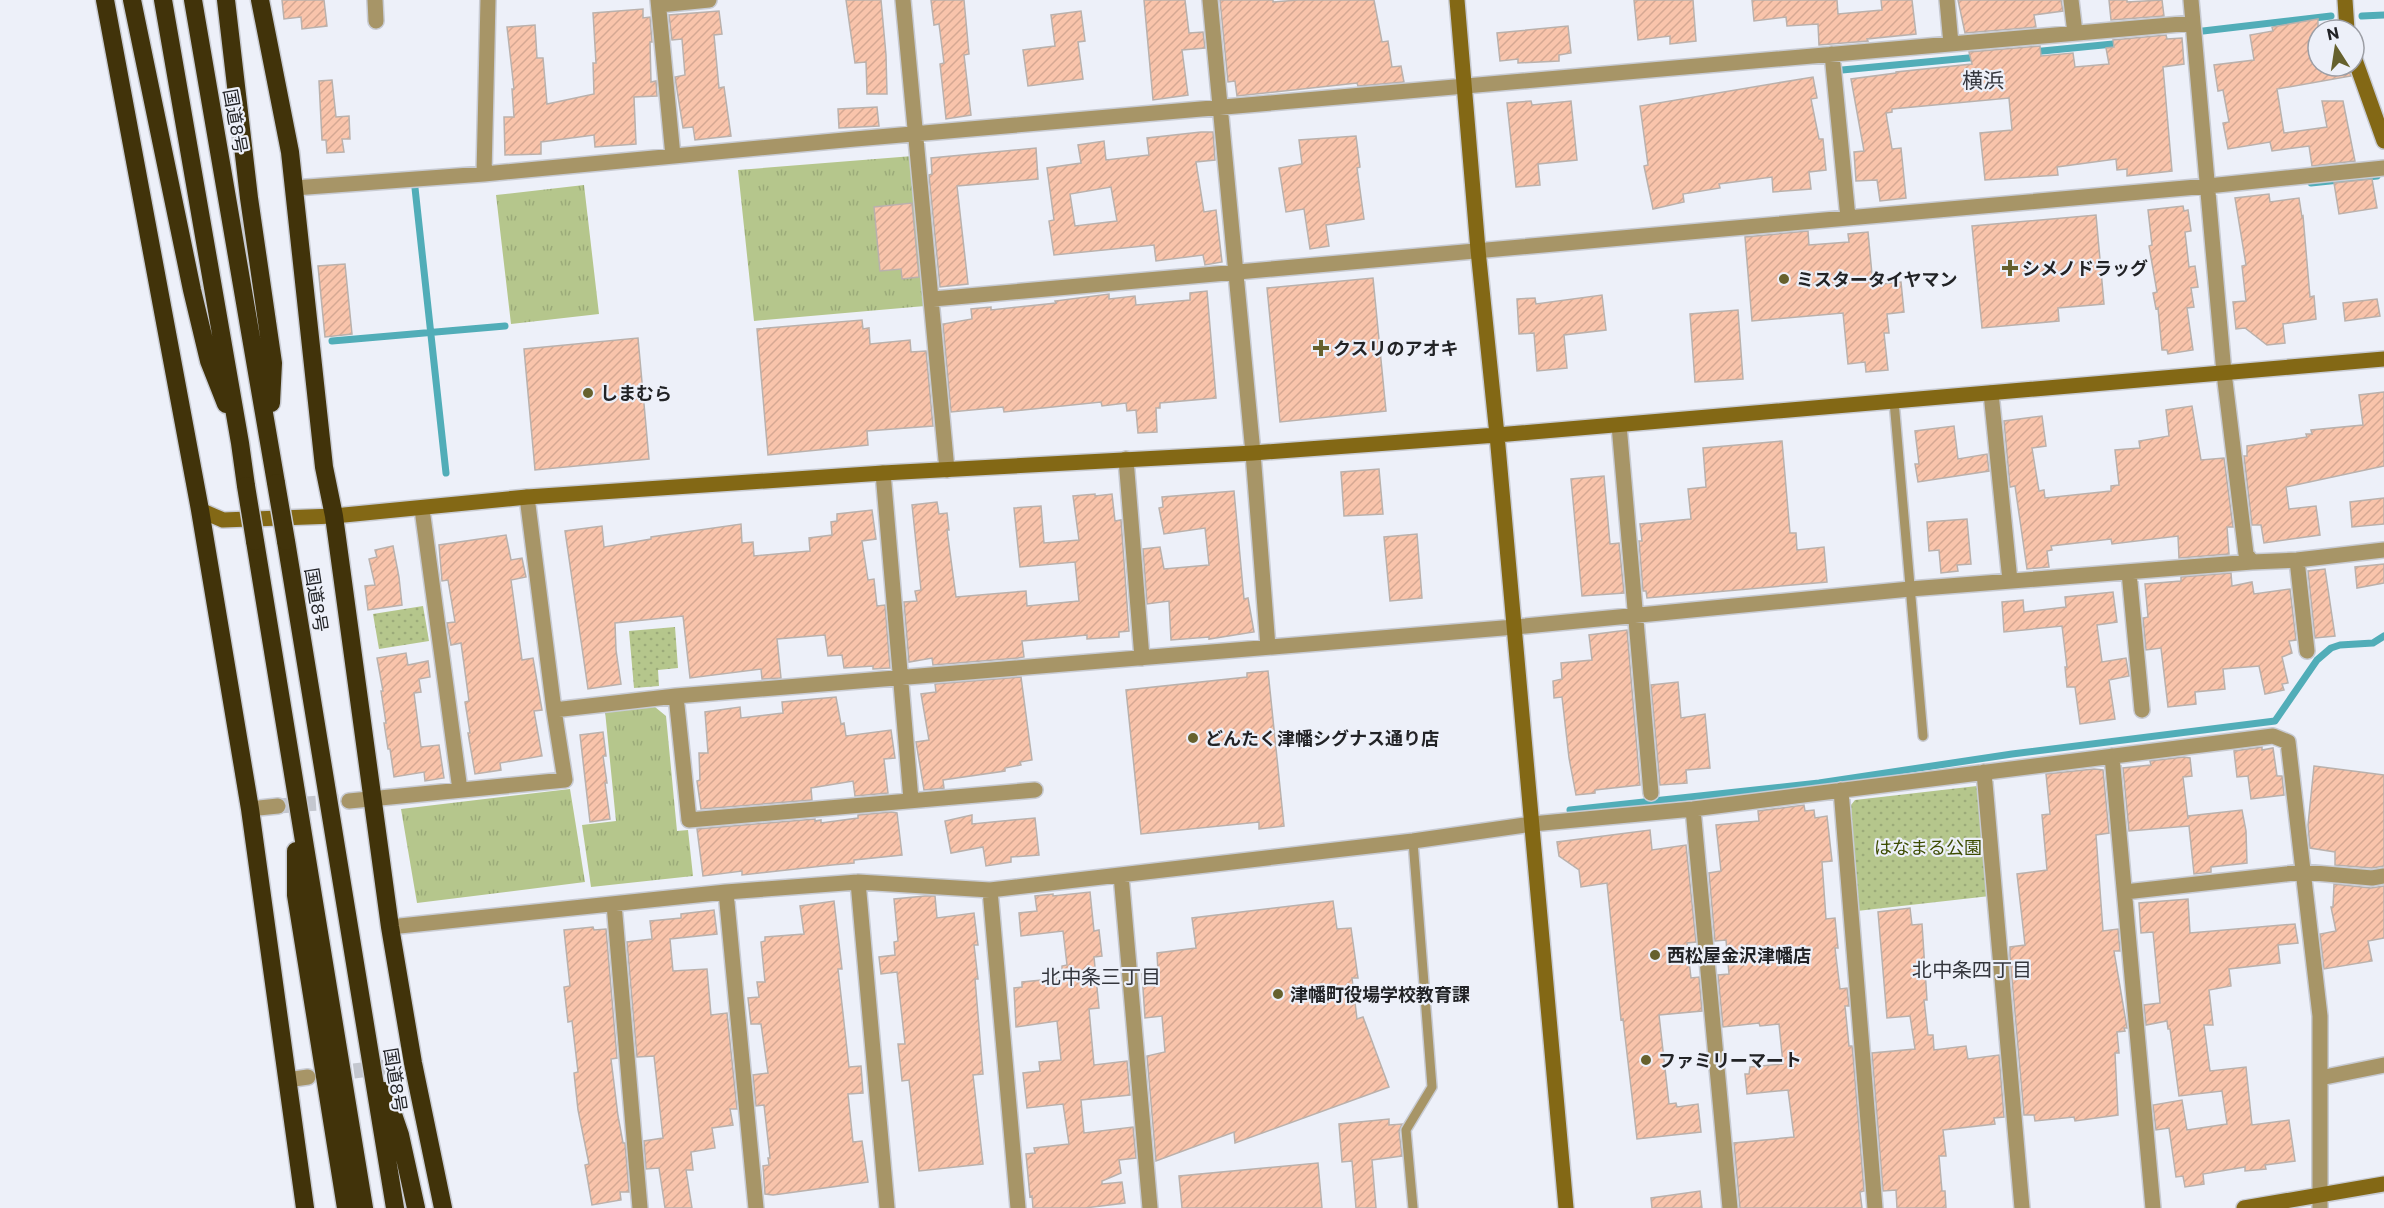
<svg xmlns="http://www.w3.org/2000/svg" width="2384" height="1208" viewBox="0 0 2384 1208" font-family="Commissioner,'Noto Sans JP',sans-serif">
<defs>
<pattern id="grass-tufts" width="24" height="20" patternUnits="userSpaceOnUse" patternTransform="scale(1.5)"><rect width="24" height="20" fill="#b5c68c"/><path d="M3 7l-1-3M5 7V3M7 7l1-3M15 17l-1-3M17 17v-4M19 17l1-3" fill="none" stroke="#9baa79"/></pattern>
<pattern id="park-dots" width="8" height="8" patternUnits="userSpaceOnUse" patternTransform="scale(1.5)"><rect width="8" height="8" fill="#b5c68c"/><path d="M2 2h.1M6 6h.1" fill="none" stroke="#9baa79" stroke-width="1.8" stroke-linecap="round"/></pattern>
<pattern id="building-hatch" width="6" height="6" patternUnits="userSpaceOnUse" patternTransform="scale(1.5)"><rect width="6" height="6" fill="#f9c4ab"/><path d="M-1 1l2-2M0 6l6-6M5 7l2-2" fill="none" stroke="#d5a893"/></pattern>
</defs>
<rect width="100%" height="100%" fill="#edf0f9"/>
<path fill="url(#grass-tufts)" d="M913,156l12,150 -171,15 -16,-151z
M584,185l15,129 -88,10 -15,-129z
M655,707l11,9 11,115 11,-1 5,46 -102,11 -9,-62 34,-4 -11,-110z
M570,789l15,93 -168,21 -16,-94z"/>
<path fill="url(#park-dots)" d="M423,606l6,35 -50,8 -6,-35z
M675,627l3,41 -20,2 1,16 -25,2 -5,-57z
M1977,786l13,110 -133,15 -6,-106 4,-5z"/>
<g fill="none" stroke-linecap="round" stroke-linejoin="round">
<path stroke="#51adb8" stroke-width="7" d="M2362,16l22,-1
M2203,31l128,-15
M2032,52l81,-8
M1842,70l137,-13
M2311,183l66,-7
M415,188l31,285
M332,341l173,-15
M1570,810l249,-27 193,-29 263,-33 42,-61 14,-12 9,-3 33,-2 11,-7"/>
</g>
<path fill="url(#building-hatch)" stroke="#bab1ac" stroke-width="1.5" fill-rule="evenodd" d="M282,0h42l3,26 -25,3 -1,-12 -17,2z
M846,0h35l5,55 1,39h-20l-1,-32 -11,1z
M931,0h33l5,54 -5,1 7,60 -25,4 -6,-55 4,-1 -5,-39 -5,1z
M1144,0h41l4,33 14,-1 2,16 -23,2 6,45 -35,5z
M1220,0h53v2l25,-2h76l8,42 6,-1 4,26 9,-1 3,16 -46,4 -1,-3 -120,13 -2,-15 -7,1z
M1634,0h59l3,41 -26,3v-8l-32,4z
M1752,0h85l1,14 44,-4 -1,-10h31l4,34 -49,5 1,2 -49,4 -1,-21 -31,2 -1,-9 -32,4z
M1958,0h103l2,11 -29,4 2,12 -71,6z
M2109,0h18v2l35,-2 2,16 -53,4z
M643,9v9l7,-1 2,25h-2l1,40 5,-1 1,15 -23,1 2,47 -41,3 -1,-12 -53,7v12l-36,1 -1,-38h10l-2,-28h2l-7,-62 28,-2 2,33h6l4,46 47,-10 -1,-31h3l-3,-50z
M719,11l3,23 -8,1 5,53 5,-1 7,49 -36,4 -2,-13 -10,1 -8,-51 10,-2 -3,-36 -10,1 -3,-25z
M1081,11l4,30 -7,1 5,37 -55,7 -5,-36 32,-4 -4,-31z
M2318,19v47h29l4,10 -74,13 7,44 43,-6 -5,-26h21l12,60 -43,5 -3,-20 -37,5 -2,-9 -42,7 -5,-26 6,-1 -6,-32 -5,1 -4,-26 40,-5 -4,-25 23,-4 -1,-4z
M1568,26l3,27 -12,2v6l-41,2v-4l-18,2 -3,-28z
M2166,35l1,4 15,-1 2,26 -21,3 9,104 -45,5v-7l-10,1 -1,-11 -59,8 1,8 -73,5 -5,-47 32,-3 -3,-32 -117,11v3l-6,1 6,36 9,-1 5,50 -26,3 -3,-21 -21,1 -2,-29 10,-1 -13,-72 45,-6v-1l76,-8 -3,-12 71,-6 1,10 32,-3 2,14 34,-3 -3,-16 8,-1 -1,-7z
M1813,77l4,21 -6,1 8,40h4l3,31 -17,2 2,17 -38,3 -1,-15 -53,7 1,4 -37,6 1,8 -31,7 -9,-43 4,-1 -8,-59z
M332,80l4,37 13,-1 1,23h-8l2,13 -17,1 -1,-13h-4l-3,-59z
M1531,101l1,4 39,-4 6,59 -39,4 2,21 -24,2 -9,-84z
M877,107l2,19 -40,2 -1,-19z
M1201,132h12l2,28 -19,2 8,50 12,-2 6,52 -17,3 -2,-10 -47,6 -2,-16 -100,10 -5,-34 5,-1 -7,-52 34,-5 -3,-18 26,-4 2,19 43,-5 -2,-17zM1111,187l6,34 -42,5 -5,-32z
M1356,136l4,31 -3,1 7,51 -38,6 3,21 -19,3 -6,-40 -18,3 -7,-44 23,-4 -3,-24z
M1036,148l2,31 -81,7 11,98 -28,3 -11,-112 3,-1 -1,-16z
M2372,179l5,29 -38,6 -5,-31z
M2269,194l1,8 29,-4 3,19 1,-1 7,81 4,-1 2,23 -33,5 2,19 -18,2 -22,-17 -9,1 -3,-27 13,-1 -4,-35 4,-1 -11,-67z
M912,203l7,74 -17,2 -1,-10 -21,2 -6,-64z
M2183,206l1,5 4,-1 3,21 -6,1 4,35 6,-1 3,21 -7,1 3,19 -7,1 6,42 -25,4 -1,-4h-5l-4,-42 -2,1 -3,-16 4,-1 -8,-46 3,-1 -4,-35z
M2096,215l8,89 -46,4 1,13 -77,7 -10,-102z
M1808,231l1,14 40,-3 -1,-8 20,-2 5,53 28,-3 3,30 -17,2 2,19h-5l4,37 -22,2 -1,-10 -17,2 -5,-51 -91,8 -7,-84z
M345,264l7,70 -27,3 -7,-71z
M1373,278l13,133 -106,11 -13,-134z
M1207,291l9,107 -56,5v5h-4l1,24 -19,1 -2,-23 -9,1 -1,-8 -24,3 -1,-4 -97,10 -1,-5 -52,5 -8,-88 29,-5 -1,-10 20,-2v3l65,-7 -1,-2 54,-7v5l26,-3 1,9 54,-5v-7z
M1602,295l4,35 -42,5 3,33 -30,3 -3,-38 -15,1 -2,-35 18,-1 1,6z
M2377,299l3,17 -35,5 -2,-18z
M1738,310l5,69 -48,3 -5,-68z
M862,320l1,9 6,-1 1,16 40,-4 1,12 15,-1 7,75 -66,5 1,14 -100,10 -11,-126z
M638,338l11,121 -114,11 -11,-121z
M2384,392v74l-98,21 3,22 27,-3 4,29 -56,8 -3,-18h-9l-8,-69h3v-10l60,-9 -1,-3h6l-1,-4 52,-5 -4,-30z
M2192,406l9,54 23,-2 9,69h-6l2,27 -50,4 -1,-22 -66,8 -1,-5 -60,7 1,4 -5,1 2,16 -22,2 -12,-83 -5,1 -6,-66 38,-5 4,30 -14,2 7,43 5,-1 1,8 66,-7v-5l8,-1 -4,-35 25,-2 -1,-7 30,-5 -3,-26z
M1954,426l4,33 29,-5 2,17 -71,11 -3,-18h4l-4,-33z
M1782,441l8,92h6l1,17 27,-3 3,35 -180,16 -1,-7h-3l-4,-50h3l-2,-17 51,-5 -3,-30 18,-2 -3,-39z
M1379,469l4,45 -39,2 -3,-44z
M1604,476l6,68 9,-1 5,50 -42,3 -11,-117z
M1234,491l10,108 4,-1 6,34 -45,7v-2l-38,3 -2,-39 -22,3 -4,-55 17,-2 4,22 45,-4 -4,-37 -41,6 -5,-26 4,-1 -1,-10z
M1095,494v2l17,-2 3,27 6,-1 8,111 -10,1v5l-32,2v-4l-65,6 2,16 -6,1 -85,7 -1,-7 -23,4 -5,-60 13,-1 -2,-10 6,-1 -9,-85 25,-3 2,12 8,-1 2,17h-2l9,67 70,-6 1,15 52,-5 -4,-39 -55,5 -6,-59 27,-2 3,37 35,-3 -6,-44z
M2384,498v26l-32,3 -2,-25z
M872,510l4,29 -14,2 6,39 6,-1 3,27 8,-1 5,63 -17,1v-3l-29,2 -2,-13 -14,1 -3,-21 -48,4 4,39 -19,1 -1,-10 -71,9 -7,-62 -68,7 1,27 5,34 -33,5 -23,-158 37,-5 2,21 47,-8v-2l90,-13 1,19 11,-1 1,14 56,-5 -1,-13 23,-3 -1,-13 6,-1v-7z
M1967,519l4,45 -14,1 1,6 -17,2 -2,-23 -10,1 -2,-29z
M1417,534l5,64 -32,3 -6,-64z
M506,535l5,25 11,-2 4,19 -15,3 11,80 11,-2 9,52 -8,1 8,45 -42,7 1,7 -26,4 -7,-41h2l-5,-31 4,-1 -8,-58 -10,2 -4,-22 8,-1 -7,-42 -6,1 -3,-36z
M393,546l6,31 3,28 -34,5 -3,-24 10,-1 -6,-26 8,-2 -2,-7z
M2384,564v19l-27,5 -2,-21z
M2325,569l10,67 -20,2 -7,-67z
M2231,573l1,13 20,-4 2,12 36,-5 6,51 -7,1 3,12 -10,4 6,26 -6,1 2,6 -19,4 -6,-28 -36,3 2,20 -30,3 1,12 -28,3 -7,-59 -15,2 -3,-32 5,-1 -3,-33 36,-3v-4z
M2113,592l4,30 -20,3 5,37 24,-4 3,18 -20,4 6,39 -35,5 -5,-37h-8l-2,-20h2l-5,-41 -58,6 -2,-30 21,-2 1,12 42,-5 -1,-10z
M1627,630l13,155 -45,5v3l-19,2 -7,-37 -7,-61 -8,1 -1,-17 9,-2 -1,-16 31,-3 -3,-25z
M406,653l2,12 20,-4 2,16 -11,2 2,13 -7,1 7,54 18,-2 5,33 -19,3 -1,-9 -30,5 -4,-28h-2l-4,-26h2l-5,-32h2l-6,-33z
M1268,671l16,155 -25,3v-7l-118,12 -15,-144 121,-13v-4z
M1021,677l11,83 -12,2 1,3 -16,3v3l-62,9 1,8 -20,2 -8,-48 13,-2 -8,-46 15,-2 -1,-8z
M1678,682l3,36 24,-4 5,54 -24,2 1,13 -27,2 -9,-100z
M836,697l5,27 3,-1 2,13 45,-6 4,28 -11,1 4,34 -33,3 -2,-15 -42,7 1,12 -111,9 -4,-28 3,-1 -1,-27h9l-3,-41 35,-5 1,11 42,-5 -1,-11z
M603,732l3,24h-3l4,27h-2l5,36 -20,3 -10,-87z
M2262,747v3l11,-2 4,28h5l2,19 -33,4 -3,-23 -11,1 -3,-26z
M2184,757l6,1 2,18 -9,1 5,42v-3l54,-6 4,21 1,32 -36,4v5l-17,2 -5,-48 -60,5 -6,-63 28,-3 -1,-4z
M2314,766l70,9v91l-12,2 -37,-3v-13l-25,-4 -2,-23z
M2094,769l9,1 6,63 -13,2 7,96 15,-2 2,22h-6l13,77h-3l1,3 -8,1 2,21h-4l3,62 -43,6 -1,-4 -39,4 -1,-6h-10l-14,-159v-9l15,-2 -8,-71 30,-4 -5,-55 8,-1 -4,-40z
M1804,805l1,6 9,-1 1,8 12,-2 5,45 -10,1 4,57 9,-1 3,30h-3l5,41 7,-1 2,18h-4l4,40h3l1,9 11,136 -4,1 2,16h-122l-6,-65 60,-6 -6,-47 -41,4 -2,-20h4l1,-7 33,-3 -4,-40 -19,2 -1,-3 -36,4 -5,-52 11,-1 -3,-34 -11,1 -6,-68 12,-2 -5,-46 43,-4 -1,-10z
M891,812l6,1 5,42 -48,5v3l-22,2 -90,10v-4l-39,5 -6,-47 118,-10v2l6,-1v3l37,-5v-3z
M972,815v9l63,-6 4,37 -28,2v5l-25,4 -3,-19 -32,6 -6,-32z
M1650,830l2,20 34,-5 10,97 -9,1 4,35 8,-1 3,34 -43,4 10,89 7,-1 1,4 21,-3 3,28 -64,7 -14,-120 -2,1 -14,-137 -26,4 -2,-17 -20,-14 -2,-14z
M2334,884l37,4 13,-2v52l-16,3 4,20 -48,8 -4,-35 16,-3 -5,-24h2z
M1090,892l4,39 5,-1 3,26 -8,1 5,51 -10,1 5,56 33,-4 3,34 -49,5 3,33 49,-6 3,31 -17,2 2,13 -19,8v3l20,-2 3,21 -40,5h-52l-1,-12 -2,1 -4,-43 9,-1 -1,-5 35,-4 -6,-40 -36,4 -4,-35 17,-2 -1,-9 22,-2 -4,-39 -41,6 -2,-39 8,-1v-5l40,-4v-12l5,-1 -4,-34 -42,5 -2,-23 18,-2 -2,-15 18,-2v2z
M925,896h10l2,22 37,-5 4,32h-4l4,34h-3l8,95 -10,1 10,89 -64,7 -10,-91 -7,1 -4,-37h7l-8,-72 -16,2 -2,-17 16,-2 -1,-13 4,-1 -4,-42z
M2188,899l2,34 105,-9 3,19 -20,2 2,18 -51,6 2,17 -22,4 4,35h-9l6,46 36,-4 6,58 37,-5 6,41 -30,4 1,4 -21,2v-4l-42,7 1,10 -19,3 -2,-11 -7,1 -7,-49 -13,2 -3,-25 29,-5 5,30 40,-6 -5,-33 -43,5 -9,-67h-2l-1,-8 -21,4 -2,-20 16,-2 -7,-71 -12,1 -2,-30z
M834,901l8,68h-4l11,98 12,-1 2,27 -15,1 5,48 9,-1 6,41 -95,13 -8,-1 -2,-28 6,-1 -1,-7h2l-6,-53 -8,1 -3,-31 15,-2 -7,-49h-10l-3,-26 11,-1 -2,-15h8l-4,-40 4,-1v-4l39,-3 -4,-28z
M1333,901l4,28 14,-1 7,50h-6l5,41 6,-2 26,70 -154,56 -1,-11 -78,29 -9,-105 18,-4 -3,-36 -17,2 -3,-44 16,-2 -1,-19 39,-5 -4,-30z
M1910,908l2,17 10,-1 5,76h-3l4,35h5l1,15 32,-4 2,13 31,-4 5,62 -10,1 1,6 -52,6 3,26h-7l3,35h3l1,17h-49l-1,-18 -13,1 -11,-138 43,-4 -5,-33 -23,2 -9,-106z
M714,910l3,24 -47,5 3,32 34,-2 4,46 16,-2 10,96h-7l3,16 -21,3 3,20 -24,4 2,18h-7l6,38h-27l-6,-40 -13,1 -2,-28 19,-3 -9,-82 -17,1 -10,-115 25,-3 -2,-18 31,-3v-4z
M593,927l1,3 12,-1 11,129 -6,1 7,57 5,27h2l4,49h-9l1,8 -29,5 -7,-40 4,-1 -11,-54 -4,-37 4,-1 -6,-51 -4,1 -4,-35 6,-1 -6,-56z
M1389,1119v6l13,-1 -3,7 3,25 -30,4 4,48h-20l-4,-47 -10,1 -3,-38z
M1318,1163l4,45h-140l-3,-32z
M1700,1191l2,17h-50l-1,-10z"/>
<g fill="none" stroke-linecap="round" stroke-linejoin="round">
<path stroke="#c4c7cf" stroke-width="15" stroke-dasharray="15 8" stroke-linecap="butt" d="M278,806l71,-5
M331,1074l69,-9"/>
<g stroke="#c8cbd3" stroke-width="12">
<path id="lane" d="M1894,401l29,335
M1413,1208l-7,-78 26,-43 -19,-246"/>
</g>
<g stroke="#c8cbd3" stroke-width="18">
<path id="street" d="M375,0l1,21
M658,0l15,156
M903,0l44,470
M1210,0l43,453 15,194
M1947,0l4,44
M2071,0l4,33
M2191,0l33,373 22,181 6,8 45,-2 87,-10
M659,5l50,-5
M1832,54l16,164
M484,174l4,-174
M294,188l190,-14 371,-35 1338,-116
M933,299l1275,-113 176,-18
M1991,393l19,188
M1619,425l32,368
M1126,459l16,199
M883,473l28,327
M422,509l38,281
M2297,560l10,91
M2129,572l13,138
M554,710l122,-14
M2112,756l41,452
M1984,772l38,436
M1035,790l-346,30 -13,-124 839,-69 395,-38 342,-27
M1841,790l34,418
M349,801l216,-21 -11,-70 -27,-213
M250,809l28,-3
M1693,809l37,399
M1121,875l29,333
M858,882l29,326
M990,890l28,318
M726,892l30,316
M2125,892l178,-20 69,6 12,-2
M614,904l26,304
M390,927l336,-35 132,-10 132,8 423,-49 119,-17 161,-15 580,-73 15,6 32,274v192
M2320,1078l64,-13
M287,1080l21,-3"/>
</g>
<g stroke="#c8cbd3" stroke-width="18">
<path id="secondary" d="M1457,0l21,250 19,185 69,773
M2345,0l2,30
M2354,57l30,84
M200,510l23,10 111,-4 193,-19 356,-24 370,-20 244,-18 887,-76
M2244,1208l140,-24"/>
</g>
<g stroke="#c8cbd3" stroke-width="21">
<path id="highway" d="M105,0l95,510 50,299 55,399
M132,0l60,290 17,71 17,43
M163,0l77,443 6,43
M193,0l83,483
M226,0l23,198 24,165 -2,40
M260,0l30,152 34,315 10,49 56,411 23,136 30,145
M255,541l109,667
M286,541l109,667
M296,851v44l50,313
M385,1091l15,44 16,73"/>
</g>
<use href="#lane" stroke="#a79567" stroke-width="9"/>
<use href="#street" stroke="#a79567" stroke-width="15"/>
<use href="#secondary" stroke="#836815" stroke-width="15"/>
<use href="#highway" stroke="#41330a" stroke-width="18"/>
<g stroke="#c8cbd3" stroke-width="21" stroke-linecap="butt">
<path id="highway-bridge" d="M276,483l10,58
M246,486l9,55"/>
</g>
<use href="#highway-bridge" stroke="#41330a" stroke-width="18"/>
</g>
<g fill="#66612d" stroke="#edf0f9" stroke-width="2">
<path d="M2007 259h6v6h6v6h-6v6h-6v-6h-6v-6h6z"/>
<circle cx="1784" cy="279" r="6"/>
<path d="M1318 339h6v6h6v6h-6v6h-6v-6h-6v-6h6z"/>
<circle cx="588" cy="393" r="6"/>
<circle cx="1193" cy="738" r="6"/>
<circle cx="1655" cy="955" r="6"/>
<circle cx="1278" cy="994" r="6"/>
<circle cx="1646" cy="1060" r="6"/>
</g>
<g text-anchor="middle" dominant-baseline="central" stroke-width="4.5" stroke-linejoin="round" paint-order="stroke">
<g font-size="18" fill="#222326" stroke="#edf0f9">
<text transform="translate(236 121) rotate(80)">国道8号</text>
<text transform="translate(317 600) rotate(81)">国道8号</text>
<text transform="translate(396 1080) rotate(81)">国道8号</text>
</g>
<g font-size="18" font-weight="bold" fill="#222326" stroke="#edf0f9" text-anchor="start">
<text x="2022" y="268">シメノドラッグ</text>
<text x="1796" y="279">ミスタータイヤマン</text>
<text x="1333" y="348">クスリのアオキ</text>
<text x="600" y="393">しまむら</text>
<text x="1205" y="738">どんたく津幡シグナス通り店</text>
<text x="1667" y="955">西松屋金沢津幡店</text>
<text x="1290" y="994">津幡町役場学校教育課</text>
<text x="1658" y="1060">ファミリーマート</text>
</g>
<g font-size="18" fill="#3c4b00" stroke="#edf0f9">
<text x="1928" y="847">はなまる公園</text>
</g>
<g font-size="20" fill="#34363d" stroke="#edf0f9">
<text x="1972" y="969">北中条四丁目</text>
<text x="1101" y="976">北中条三丁目</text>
</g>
<g font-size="21" fill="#34363d" stroke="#edf0f9">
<text x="1983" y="79">横浜</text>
</g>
</g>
<g transform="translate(2336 48) rotate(348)"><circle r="28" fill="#edf0f9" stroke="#9c9ea5" stroke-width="1.5"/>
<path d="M0-4.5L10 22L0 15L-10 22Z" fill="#66612d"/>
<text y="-9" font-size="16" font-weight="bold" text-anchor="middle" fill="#222326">N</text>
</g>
</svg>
